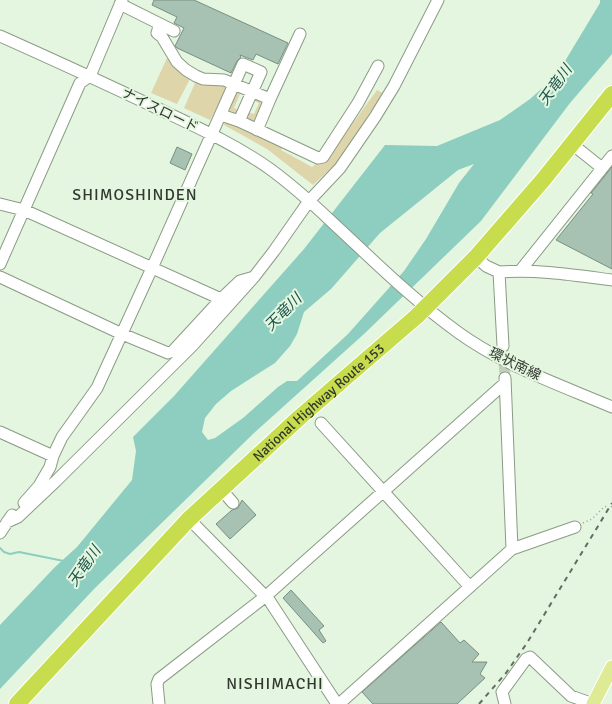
<svg xmlns="http://www.w3.org/2000/svg" width="612" height="704" viewBox="0 0 612 704" font-family="Signika,'Noto Sans JP',sans-serif">
<rect width="100%" height="100%" fill="#e4f6df"/>
<path fill="#dfd5ab" d="M167,58l9,11 14,10 -13,25 -26,-11z
M196,81l15,4h14l2,3 -17,32 -26,-12z
M238,89l9,3 -2,3 -5,-1 -6,14 5,2 -2,4 -8,-4z
M377,90l6,3 -46,70 -24,22 -46,-36 -43,-24 2,-5 57,26 -2,4 31,17 5,-4 9,-3z
M255,96l9,3 -11,23 -8,-4 3,-6 6,2 5,-11 -6,-3z"/>
<path fill="#8dcec1" fill-rule="evenodd" d="M600,0h12v54l-42,49 -89,118 -117,113 -110,99 -159,155 -95,101v-64l55,-58 22,-20 55,-67 4,-29 -3,-14 41,-41 130,-147 81,-104 52,1 63,-26 30,-21 26,-23 44,-73zM474,164l-15,19 -33,56 -22,32 -56,63 -51,47h-10l-9,6 -35,31 -28,20 -7,2 -6,-8 3,-14 11,-14 15,-13 44,-28 15,-17 7,-12 7,-22 27,-23 49,-56 78,-63z"/>
<g fill="none" stroke-linecap="round" stroke-linejoin="round">
<path stroke="#8dcec1" stroke-width="2" d="M0,548l4,4 6,2 9,-2 45,9"/>
</g>
<path fill="#a7c1b2" stroke="#789082" d="M154,0h40l94,43 -10,21 -22,-10 -3,6 -13,-5 1,2 -4,4 -6,12 -54,-25 -2,-2 9,-18 -10,-5 3,-6 -25,-12z
M177,147l15,7 -7,16 -15,-7z
M612,167v102l-56,-29 37,-46 -2,-1z
M242,500l14,15 -26,24 -14,-15 16,-14 6,-2z
M291,590l33,36 -5,4 7,11 -3,2 -40,-45z
M441,622l19,21 4,-3 15,14 -7,8h15l-7,12 5,4 -28,26h-84l-11,-12z"/>
<g fill="none" stroke-linecap="round" stroke-linejoin="round">
<path stroke="#c0d0bc" stroke-width="11" stroke-dasharray="11 5.5" stroke-linecap="butt" d="M503,346l2,30"/>
<g stroke="#8b9b86" stroke-width="13">
<path id="minor" d="M120,4l54,27
M160,24l-3,9 5,4 15,25 9,8 10,6 7,3 21,1 46,19
M0,36c54,24 108,49 161,74 38,18 75,35 109,59 22,16 43,35 63,54 41,38 81,78 126,110 46,33 101,52 153,74
M221,115l18,6 79,37 5,-1 35,-54 20,-37
M257,130l13,-31 30,-65
M572,144l30,24
M0,204l24,6 197,89 19,-18 14,-4
M476,257l10,9 13,6 4,74
M0,264l80,-181 10,-7 32,-76
M520,271l92,-115
M499,272c38,-3 75,3 113,8
M0,277l122,57 46,19 5,-2 48,-52
M505,378l7,171
M321,423l149,164
M0,432l53,24
M221,489l12,14
M24,503l15,-17 11,-19 3,-11 9,-19 35,-49 55,-120 91,-204 18,8 -22,49
M189,519l80,81 68,104
M7,522l11,-5 38,-36 136,-135 62,-69 20,-26 35,-50 31,-33 35,-51 19,-31 44,-86
M0,533l12,-18
M159,704l-2,-20 2,-5 107,-83 239,-213
M339,704l173,-155 63,-22
M505,704l-3,-12 24,-33 4,-2 41,39 22,8"/>
</g>
<g stroke="#fff" stroke-width="15">
<path id="major" d="M593,704l19,-37"/>
</g>
<g stroke="#fff" stroke-width="18">
<g id="highway">
<path id="s1" d="M17,704l172,-185 111,-102 117,-101 59,-59 67,-77 69,-86"/>
</g>
</g>
<path stroke="#96a393" stroke-width="1.5" stroke-dasharray="1 3" stroke-linecap="butt" d="M611,507l1,-1
M583,523l9,-4 12,-12 5,-1"/>
<use href="#minor" stroke="#fff" stroke-width="11"/>
<use href="#major" stroke="#deeb94" stroke-width="13"/>
<use href="#highway" stroke="#c8dd4d" stroke-width="16"/>
<path stroke="#636d60" stroke-width="2" stroke-dasharray="5 5" stroke-linecap="butt" d="M479,704l27,-31 21,-30 85,-140"/>
</g>
<g text-anchor="middle" dominant-baseline="central" stroke-width="4" stroke-linejoin="round" paint-order="stroke">
<g font-size="14" fill="#31382f" stroke="#e4f6df">
<text transform="translate(160 110) rotate(26)">ナイスロード</text>
<text transform="translate(515 364) rotate(26)">環状南線</text>
<text stroke="none"><textPath href="#s1" startOffset="427">National Highway Route 153</textPath></text>
</g>
<g font-size="15" font-style="italic" fill="#1e554c" stroke="#e4f6df">
<text transform="translate(555 85) rotate(-54)">天竜川</text>
<text transform="translate(283 312) rotate(-45)">天竜川</text>
<text transform="translate(84 566) rotate(-55)">天竜川</text>
</g>
<g font-size="16" letter-spacing="1" fill="#31382f" stroke="#e4f6df">
<text x="135" y="195">SHIMOSHINDEN</text>
<text x="275" y="684">NISHIMACHI</text>
</g>
</g>
</svg>
